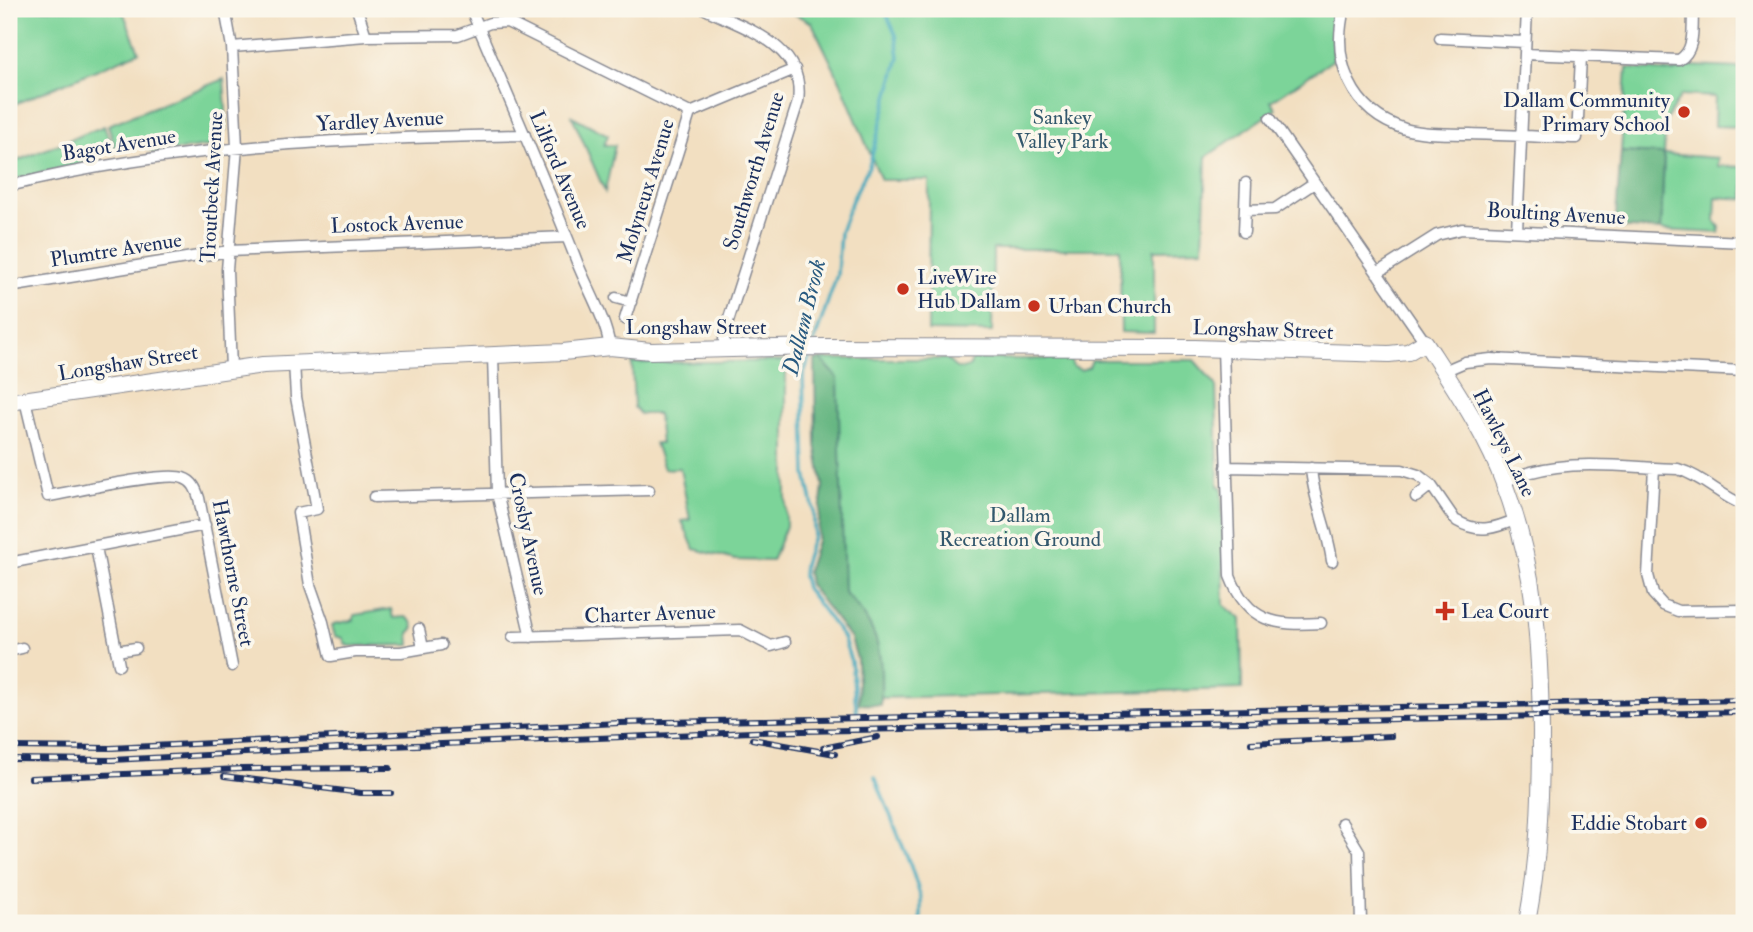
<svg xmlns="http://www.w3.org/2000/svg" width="1753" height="932" viewBox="0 0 1753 932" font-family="'IM FELL Double Pica',serif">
<rect width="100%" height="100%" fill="#fbf7ec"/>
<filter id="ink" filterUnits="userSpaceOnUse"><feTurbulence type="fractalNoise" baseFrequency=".0143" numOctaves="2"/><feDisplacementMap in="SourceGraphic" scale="14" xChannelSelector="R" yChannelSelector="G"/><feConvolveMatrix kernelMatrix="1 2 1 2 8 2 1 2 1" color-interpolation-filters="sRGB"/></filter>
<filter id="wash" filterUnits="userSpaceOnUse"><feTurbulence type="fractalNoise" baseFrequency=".00686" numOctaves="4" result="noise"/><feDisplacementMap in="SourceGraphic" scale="28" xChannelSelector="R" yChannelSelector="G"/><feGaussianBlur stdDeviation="1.57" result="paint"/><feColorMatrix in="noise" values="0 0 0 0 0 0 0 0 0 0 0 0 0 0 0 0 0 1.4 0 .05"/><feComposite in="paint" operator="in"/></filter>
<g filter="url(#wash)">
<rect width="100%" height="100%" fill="#f2dfc1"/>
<path fill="#7cd499" stroke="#4c827c" stroke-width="2" d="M9,9h113l17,43 -129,54z
M785,9h553l-4,25 -1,26 -62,41 5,8 -70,48 -3,92 -49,1v83l-33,-1 -1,-83h-127l-1,83 -64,-1 1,-151h-48l-40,-97 -29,-60z
M1741,9h3v118l-30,-1 1,-29 -34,-2 -15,25 -2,34 54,4v8l26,1v32l-28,-2 -1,24 5,6 -1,6 -58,-3 3,-75 -43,-3 6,-84 46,4 18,-6 49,2z
M224,79l3,48 -11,18 -60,8 -8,-3 -3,-8 -29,6 -8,-23z
M572,116l36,19 -4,10h11l-10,47z
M104,126l9,22 -24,3 -2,8 -7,6 -71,15v-16z
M821,359h127c5,9 13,13 22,7l2,-7h98l3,8 8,3 8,-3 3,-7h102l22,25 2,101 4,1 2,118 17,14 1,70 -366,9 -38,-104v-215z
M786,361v165l-14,35 -37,-1 -41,-11 -12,-28 8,-1 -10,-52 -16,1 -9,-26h6l-3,-29h-18l-6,-7 -2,-44z
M391,609l2,9 13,-1 6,5 2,6 -5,5 1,12 -59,1 -5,-1 -3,-7 -8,-2 -3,-10 2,-2 20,-4v-5z"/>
<path fill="#65b681" stroke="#407270" stroke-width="2" d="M1621,152l43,2 -3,76 -46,-3z
M821,359l17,19 6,214c38,38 38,62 37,113l-22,-1 -2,-45 -6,-20 -42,-55 -2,-12 10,-31 6,-56 -7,-40 -1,-85z"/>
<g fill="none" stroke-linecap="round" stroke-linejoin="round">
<path stroke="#3ea8bd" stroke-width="3.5" d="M814,342l23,-67 3,-43 12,-32 17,-34 30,-109 -3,-22 -12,-26
M811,353l-8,23 3,98 8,37v22l-10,31 -1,12 3,12 37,49 8,24 6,53
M875,777l36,90 10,31v25"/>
</g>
</g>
<g filter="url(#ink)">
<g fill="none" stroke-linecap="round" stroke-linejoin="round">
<g stroke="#868790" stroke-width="13">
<path id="street" d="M225,9l7,38 5,100 -10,123 4,98
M357,9l9,27
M471,9c35,84 73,168 106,253 11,28 28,55 33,85
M705,9c41,20 101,36 93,93l-73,229 -2,18
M1344,9c-13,52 7,103 61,120 21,6 44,4 65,5 35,1 71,3 107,4l4,-81
M1440,38l85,4
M232,47l134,-11 92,-1 32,-12 17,-1 183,91 -65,206
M1525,54l154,6c17,-10 13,-33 14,-51
M690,113l105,-44
M1270,118l155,224
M9,186c169,-42 343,-48 516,-51
M1245,210l30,-1 39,-26
M1517,231l10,-222
M1244,232l2,-49
M1377,273l60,-38 25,-6 282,13
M9,287l220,-36 338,-14
M616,298l15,4
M1223,348l7,228c18,47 46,50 91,47
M493,355l4,138 34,144
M294,362l2,35 21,112 -19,4 12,72 13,37 8,34 24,-4h46l40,-7
M1444,371l21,-9 26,-3 253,12
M25,400l23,96c25,-4 117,-25 135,-18 10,3 13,11 16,20l33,168
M1226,467l176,3 16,5 13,10
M1311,468c2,32 17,61 21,93
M1654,468l-6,107 5,19 10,11 15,6 66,-1
M1504,482c54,-26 116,-15 174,-13 24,7 42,27 66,36
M374,497l275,-7
M1416,497l15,-12 22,32
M1457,521c22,13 39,7 60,-2
M96,547l23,118
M9,563l196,-38
M419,629l4,19
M513,637l227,-7 31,16 14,-4
M9,651l13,-3
M116,651l20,-3
M1342,823l17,28 2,72"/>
</g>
<g stroke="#868790" stroke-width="18">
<path id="secondary" d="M9,402l254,-37 300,-13 47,-5 41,4 167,-4 377,1 194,6 19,-2 17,-10c29,45 62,93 80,144 31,83 35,159 36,246 0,65 -2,128 -14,191"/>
</g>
<use href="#street" stroke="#fff" stroke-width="10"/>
<use href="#secondary" stroke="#fff" stroke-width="16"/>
<g stroke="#1b2f5e" stroke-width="6">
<path id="rail" d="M752,739l83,15
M1251,743l140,-7
M9,747l102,1 508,-25 1125,-23
M823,748l55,-11
M9,759l103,1 228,-12 412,-16 992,-20
M224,776l137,17h30
M31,778l210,-9 149,-1"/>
</g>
<use href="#rail" stroke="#fbf7ec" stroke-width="3.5" stroke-dasharray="10" stroke-linecap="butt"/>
</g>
</g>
<g fill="#c8321e" stroke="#fbf7ec" stroke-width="2.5">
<circle cx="1684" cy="112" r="7"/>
<circle cx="903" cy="289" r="7"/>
<circle cx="1034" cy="306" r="7"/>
<path d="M1441.5 600.5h7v7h7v7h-7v7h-7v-7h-7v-7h7z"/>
<circle cx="1701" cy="823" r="7"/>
</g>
<g text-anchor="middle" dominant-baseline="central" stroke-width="7" stroke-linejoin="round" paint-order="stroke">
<g font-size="21" fill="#1b2f5e" stroke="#fbf7ec" text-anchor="start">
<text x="1670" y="100" text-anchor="end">Dallam Community<tspan x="1670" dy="24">Primary School</tspan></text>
<text x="917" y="277">LiveWire<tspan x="917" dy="24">Hub Dallam</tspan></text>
<text x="1048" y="306">Urban Church</text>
<text x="1461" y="611">Lea Court</text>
<text x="1687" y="823" text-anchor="end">Eddie Stobart</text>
</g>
<g font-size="21" fill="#33586d" stroke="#fbf7ec">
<text x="1062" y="117">Sankey<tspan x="1062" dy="24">Valley Park</tspan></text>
<text x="1020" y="515">Dallam<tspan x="1020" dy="24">Recreation Ground</tspan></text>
</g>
<g font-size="21" fill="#1b2f5e" stroke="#fbf7ec">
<text transform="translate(380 121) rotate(-3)">Yardley Avenue</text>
<text transform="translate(119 145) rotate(-9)">Bagot Avenue</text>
<text transform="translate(560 170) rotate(67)">Lilford Avenue</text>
<text transform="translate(754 171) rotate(-73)">Southworth Avenue</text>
<text transform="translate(212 187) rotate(-87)">Troutbeck Avenue</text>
<text transform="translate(646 191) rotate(-73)">Molyneux Avenue</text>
<text transform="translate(1556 214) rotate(3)">Boulting Avenue</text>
<text transform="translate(397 224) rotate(-2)">Lostock Avenue</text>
<text transform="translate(116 250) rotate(-9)">Plumtre Avenue</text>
<text x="696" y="327">Longshaw Street</text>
<text transform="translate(1263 330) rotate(2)">Longshaw Street</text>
<text transform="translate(128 363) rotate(-9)">Longshaw Street</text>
<text transform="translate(1504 443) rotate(64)">Hawleys Lane</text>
<text transform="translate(528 534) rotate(78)">Crosby Avenue</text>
<text transform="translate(233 573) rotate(79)">Hawthorne Street</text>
<text transform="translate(650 614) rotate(-2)">Charter Avenue</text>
</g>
<g font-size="23" font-style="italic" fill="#27597f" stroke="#fbf7ec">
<text transform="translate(804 317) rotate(-76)">Dallam Brook</text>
</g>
</g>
<rect width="1753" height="932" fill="none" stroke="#fbf7ec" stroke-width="35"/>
</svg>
